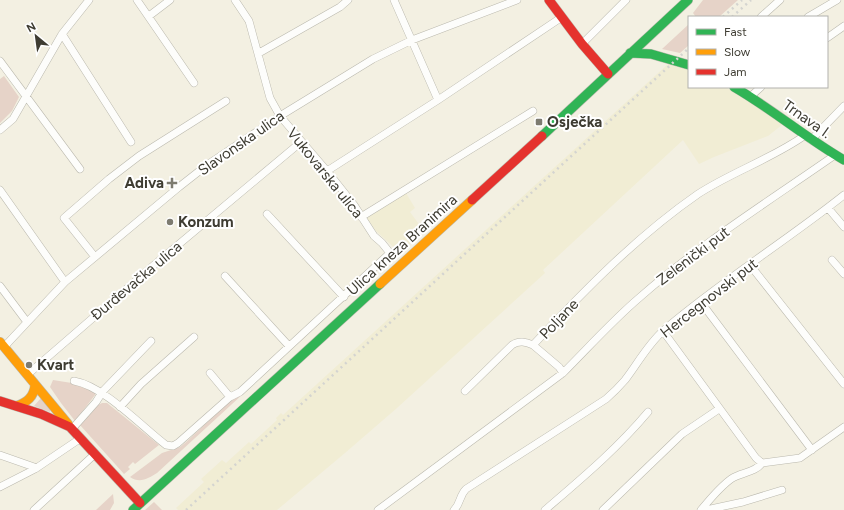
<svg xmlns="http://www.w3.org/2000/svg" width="844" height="510" viewBox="0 0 844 510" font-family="Figtree,sans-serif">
<rect width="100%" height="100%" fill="#f3f0e2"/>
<path fill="#f1edd4" d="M668,64l21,6v17h36l15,8 43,29 -15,12 -54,21 -15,7 -16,-24 -140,130 2,3 -148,135 -52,45 -68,57h-99l-2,-2 28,-26 -3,-3 21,-19 4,3 23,-21 2,2 26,-24 -1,-2 5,-5 2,2z
M406,193l9,15 -5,4 14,19 -24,22 -25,-23 -8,-12z"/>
<path fill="#e6d3c8" d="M703,0h35l-19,17h-23l-3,-4z
M689,24v21l-9,8 -18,-4z
M4,76l15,21 -7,14 -12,12v-44z
M379,267l1,1 -223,205c-8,5 -17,11 -27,4l32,-24 18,-6 5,-4 44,-41 12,-8z
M53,380l25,4 17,8v3l-20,26 -14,-18 -11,-16z
M41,398l9,11v3l-16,-6z
M102,403h5l52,42 -24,19 -2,-2 -5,5 2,2 -6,5 -44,-49 18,-20z
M113,494l1,9 -4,7h-14z
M154,502l8,8h-17z"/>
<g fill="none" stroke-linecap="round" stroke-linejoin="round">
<g stroke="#bab8ad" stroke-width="8">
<path id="street" d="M137,0l57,83
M394,0l44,100
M149,16l21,-16
M761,17l19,-17
M808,17l29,-17
M62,34l69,108
M827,38l17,-12
M582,44l44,-44
M259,53l81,-46 8,-7
M0,61l80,108
M750,97l11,-10
M0,130l13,-11 49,-85 27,-34
M811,140l33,-34
M327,171l111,-71 124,-83
M0,190l65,92
M828,208l16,19
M267,214l77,83
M361,217l172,-106
M95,257l-31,-39 45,-39 30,-23 87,-55
M832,260l12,14
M750,265l94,119
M225,276l64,70
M0,286l27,36
M700,301l112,149
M663,331l93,127 6,5 38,-5 44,-31
M4,347l61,-65 114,-95 28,-22 73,-49 93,-57 39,-19 105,-40
M210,373l20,24
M563,373c25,-25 49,-52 76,-75 60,-53 130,-97 196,-143
M27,375l127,-110 147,-123
M74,381c30,5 68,46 92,64l7,1 5,-3 52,-46 10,-5 150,-139 -8,-10 -8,-7 -20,-31 -27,-34 -47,-55 -10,-18 -21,-77 -14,-21
M465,391l47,-46c7,-5 14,-3 21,0
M120,407l21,-23 53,-47
M72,429l24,-27 7,-11 48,-50
M0,455l37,13
M0,487l35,-18 46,-31
M34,510l61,-56
M378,510l185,-137 -4,-6 -26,-22c51,-54 103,-108 165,-151 34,-22 73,-35 106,-58
M454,510c7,-7 5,-14 12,-21l140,-90c7,-6 13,-12 19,-19 13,-17 23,-36 39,-50 57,-49 121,-88 180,-135
M545,510c36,-31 72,-61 103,-98
M603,510l79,-76 37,-25
M701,510c9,-11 19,-23 30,-31 10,-7 24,-6 31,-16
M706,510l37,-8 39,-12"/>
</g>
<g stroke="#bab8ad" stroke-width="10">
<path id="fast" d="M630,53l21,1 38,11
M734,87c38,22 72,51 110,73
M542,136l146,-136
M133,510l247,-226"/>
</g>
<g stroke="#bab8ad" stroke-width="10">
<path id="slow" d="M380,284l92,-84
M0,342l68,82
M17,406c10,-4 17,-9 18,-21"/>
</g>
<g stroke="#bab8ad" stroke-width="10">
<path id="jam" d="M549,0l33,44 26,30
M472,200l70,-64
M0,401l41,13 29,13 70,76"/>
</g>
<use href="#street" stroke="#fdfdfb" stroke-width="7"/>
<use href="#fast" stroke="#30b455" stroke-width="9"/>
<use href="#slow" stroke="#ff9f0a" stroke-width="9"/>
<use href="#jam" stroke="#e5322d" stroke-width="9"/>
<path stroke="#d4d4d0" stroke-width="2.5" stroke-dasharray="2 4" stroke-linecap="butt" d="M723,17l19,-17
M732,17l19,-17
M186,510l503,-462"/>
</g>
<g fill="#7d7b70" stroke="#fff" stroke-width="1.5">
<rect x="535" y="118" width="8" height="8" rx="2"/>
<path d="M170 177h4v4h4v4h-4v4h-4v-4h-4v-4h4z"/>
<circle cx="170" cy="222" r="4"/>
<circle cx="29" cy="365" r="4"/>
</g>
<g text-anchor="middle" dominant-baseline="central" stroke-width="4" stroke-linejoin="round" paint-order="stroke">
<g font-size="15" fill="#3e3c32" stroke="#fff">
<text transform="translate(807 119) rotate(35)">Trnava I.</text>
<text transform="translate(241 143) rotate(-35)">Slavonska ulica</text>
<text transform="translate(325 173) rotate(51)">Vukovarska ulica</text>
<text transform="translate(402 245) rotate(-42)">Ulica kneza Branimira</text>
<text transform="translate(693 256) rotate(-37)">Zelenički put</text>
<text transform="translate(136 281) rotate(-40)">Đurđevačka ulica</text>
<text transform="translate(709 298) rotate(-38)">Hercegnovski put</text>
<text transform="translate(559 319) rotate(-46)">Poljane</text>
</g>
<g font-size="15" font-weight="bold" fill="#3e3c32" stroke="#fff" text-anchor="start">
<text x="547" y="122">Osječka</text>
<text x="164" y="183" text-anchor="end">Adiva</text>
<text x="178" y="222">Konzum</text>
<text x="37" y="365">Kvart</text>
</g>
</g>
<rect x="688" y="16" width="140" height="72" fill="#ffffff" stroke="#b2b1ad"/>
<rect x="696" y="29" width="20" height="6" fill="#30b455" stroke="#b2b1ad"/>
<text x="724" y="36" font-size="12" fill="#3e3c32">Fast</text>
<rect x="696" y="49" width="20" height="6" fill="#ff9f0a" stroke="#b2b1ad"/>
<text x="724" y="56" font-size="12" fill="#3e3c32">Slow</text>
<rect x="696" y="69" width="20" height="6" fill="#e5322d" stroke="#b2b1ad"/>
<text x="724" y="76" font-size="12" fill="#3e3c32">Jam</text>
<g transform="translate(36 36) rotate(331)" stroke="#ffffff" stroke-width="3" paint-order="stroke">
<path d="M0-3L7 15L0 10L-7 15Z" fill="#3e3c32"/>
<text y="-6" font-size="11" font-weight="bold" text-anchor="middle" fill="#3e3c32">N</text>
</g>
</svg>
